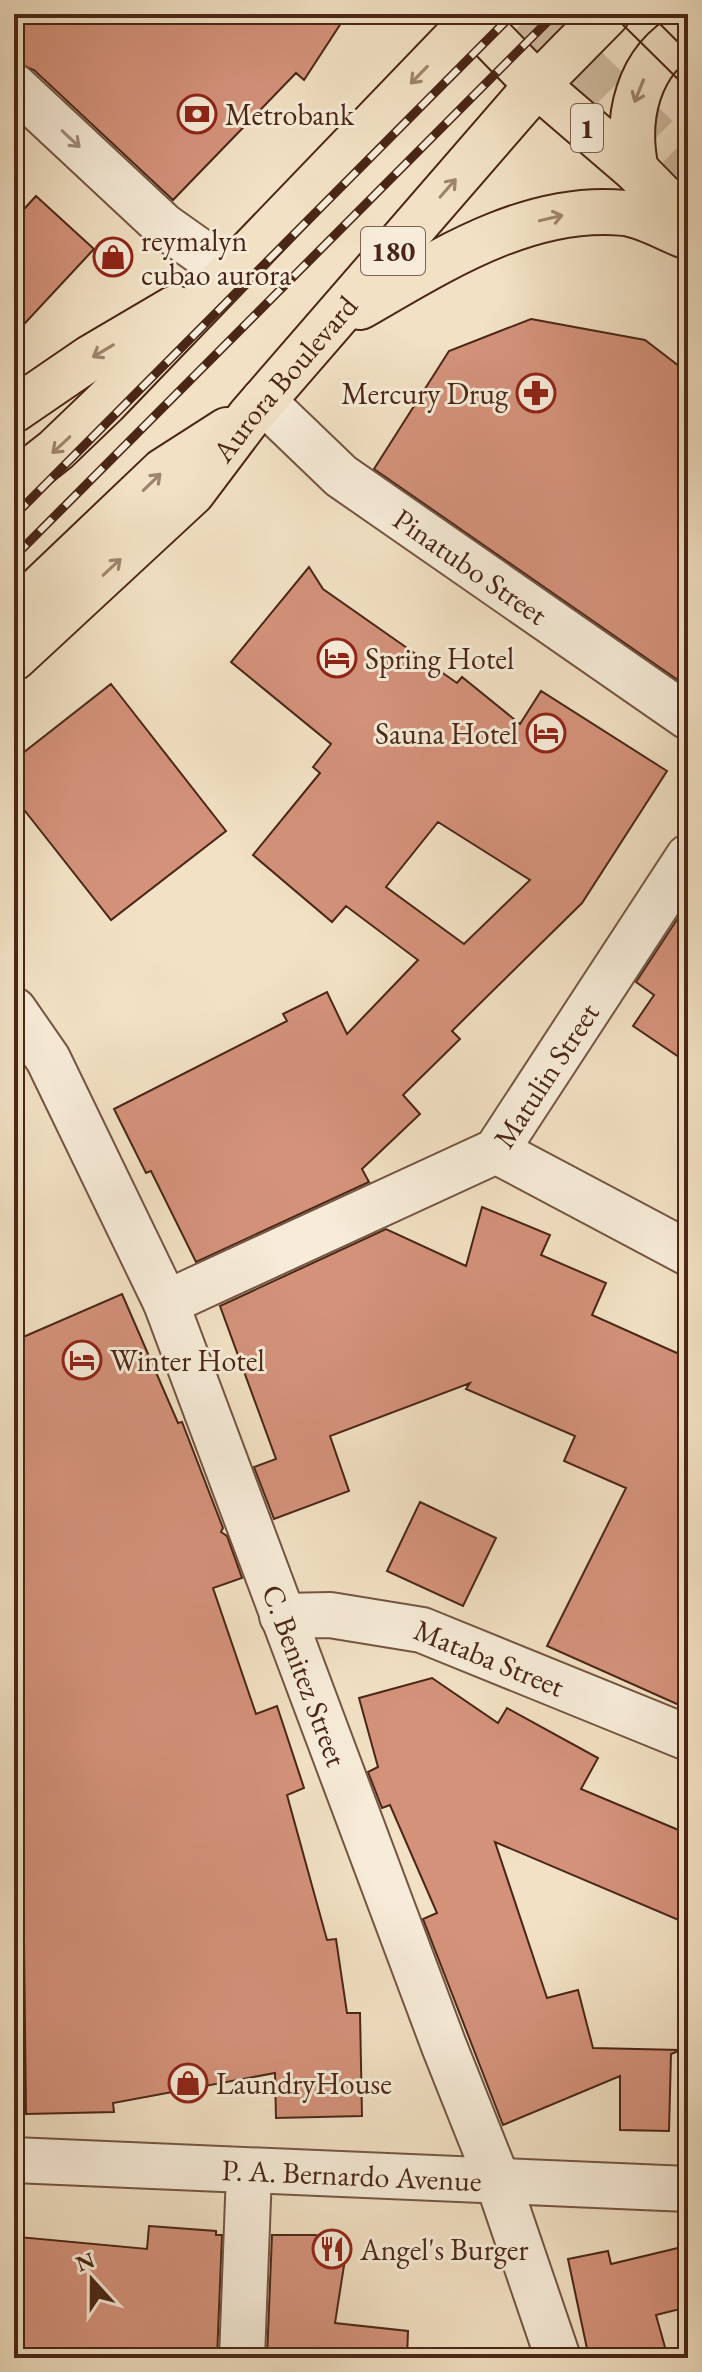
<svg xmlns="http://www.w3.org/2000/svg" width="702" height="2372" viewBox="0 0 702 2372" font-family="'EB Garamond',serif">
<rect width="100%" height="100%" fill="#f2e1c4"/>
<filter id="stains"><feTurbulence type="fractalNoise" baseFrequency=".0025" numOctaves="4"/><feColorMatrix values="0 0 0 0 .2 0 0 0 0 .09 0 0 0 0 .02 0 0 0 .5 -.17"/></filter>
<radialGradient id="worn" r=".72"><stop offset=".6" stop-color="#630" stop-opacity="0"/><stop offset="1" stop-color="#630" stop-opacity=".3"/></radialGradient>
<path fill="#d4927b" stroke="#4a2616" stroke-width="2" fill-rule="evenodd" d="M14,14h333l-43,66 -8,-7 -123,127 -139,-130 -20,-8z
M36,196l58,53 -80,86v-115z
M531,319l114,21 43,33v314l-314,-218 75,-118z
M309,567l14,22 134,94 5,-6 58,47 21,-33 126,80 -85,132 -130,128 8,8 -57,56 17,19 -58,55 7,13 -173,80 -45,-91 -5,2 -32,-64 173,-88 -4,-7 44,-22 20,42 71,-74 -72,-54 -14,16 -79,-67 67,-82 -7,-6 18,-23 -100,-82zM438,822l92,58 -66,64 -78,-57z
M111,684l115,147 -115,89 -97,-123v-37z
M688,903v160l-55,-37 21,-31 -18,-13z
M482,1207l68,28 -9,20 65,28 -14,32 96,43v351l-141,-63 79,-158 -62,-27 11,-25 -109,-47 4,-6 -140,53 19,55 -75,28 -20,-52 22,-8 -56,-153 166,-77 80,37z
M122,1294l56,129 4,-1 41,106 -2,4 6,4 15,42 -29,10 43,126 21,-8 27,82 -17,7 40,145 9,-1 11,74h13l2,103 -86,2 -1,-45 -162,30 1,9 -88,2 -4,-342 -8,2v-433z
M420,1502l76,36 -33,68 -76,-35z
M432,1678l66,45 9,-15 91,50 -17,31 107,45v90l-193,-82 52,156 31,-8 15,58 88,2 -10,4 -2,77 -49,-1v-54l-117,49 -80,-206 14,-6 -47,-108 -8,3 -14,-36 10,-5 -19,-69z
M149,2226l67,5v4h6l-5,123h-178l1,-8 -26,-3v-71l5,-39 128,12z
M272,2235h43l33,5 -13,83 73,8 -1,27h-140z
M682,2247l6,24v36l-32,8 12,43h-79l-21,-99 40,-8 3,13z"/>
<g fill="none" stroke-linecap="round" stroke-linejoin="round">
<path stroke="#d0bca1" stroke-width="44" stroke-dasharray="44 22" stroke-linecap="butt" d="M531,14l157,153"/>
<g stroke="#745542" stroke-width="48">
<g id="minor">
<path d="M14,86l150,140 65,46"/>
<path id="s1" d="M263,401l78,75 347,241"/>
<path id="s2" d="M14,1010l34,49 118,244 278,743 53,133 61,179"/>
<path d="M496,1151l192,102"/>
<path id="s3" d="M166,1303l330,-152 192,-294"/>
<path id="s4" d="M282,1616l48,-1 92,15 266,108"/>
<path id="s5" d="M14,2160l674,29"/>
<path d="M242,2358l7,-185"/>
</g>
</g>
<g stroke="#4a2616" stroke-width="48">
<g id="major">
<path d="M468,14l69,71 99,85 52,53"/>
<path d="M636,170c-11,-51 1,-110 52,-137"/>
<path d="M360,307c80,-46 169,-104 265,-94 21,3 44,17 63,24"/>
<path d="M14,410l76,-52 85,-50"/>
<path d="M14,483l42,-33 49,-47 374,-389"/>
<path d="M14,613l149,-142 64,-41"/>
<path id="s6" d="M14,658l178,-165 58,-77 287,-331 70,-71"/>
</g>
</g>
<use href="#minor" stroke="#f7ecd9" stroke-width="44"/>
<use href="#major" stroke="#f2e1c4" stroke-width="44"/>
<path stroke="#4a2616" stroke-width="2" d="M612,14l76,75
M650,14l38,38"/>
<g stroke="#4a2616" stroke-width="9">
<path id="rail" d="M14,516l499,-502
M14,557l541,-543"/>
</g>
<use href="#rail" stroke="#f7ecd9" stroke-width="6" stroke-dasharray="18" stroke-linecap="butt"/>
</g>
<defs><path id="oneway-shaft" d="M-6 0H5M1.5-3L5.5 0L1.5 3" fill="none" stroke-width="1.6" stroke-linecap="round" stroke-linejoin="round" transform="scale(2)"/></defs>
<g stroke="#9e846d">
<use href="#oneway-shaft" transform="translate(419 75) rotate(134)"/>
<use href="#oneway-shaft" transform="translate(639 91) rotate(112)"/>
<use href="#oneway-shaft" transform="translate(448 188) rotate(-49)"/>
<use href="#oneway-shaft" transform="translate(551 218) rotate(-13)"/>
<use href="#oneway-shaft" transform="translate(103 351) rotate(149)"/>
<use href="#oneway-shaft" transform="translate(61 445) rotate(137)"/>
<use href="#oneway-shaft" transform="translate(152 482) rotate(-44)"/>
<use href="#oneway-shaft" transform="translate(112 567) rotate(-43)"/>
</g>
<use stroke="#a08978" href="#oneway-shaft" transform="translate(71 139) rotate(43)"/>
<defs>
<g id="bank-ring" transform="scale(2)"><circle r="9.5" fill="#f7ecd9" stroke="#8f2418" stroke-width="1.5"/><path d="M-6-4H6V4H-6ZM0-2.3a2.3 2.3 0 1 0 0 4.6a2.3 2.3 0 1 0 0-4.6Z" fill="#8f2418"/></g>
<g id="shop-ring" transform="scale(2)"><circle r="9.5" fill="#f7ecd9" stroke="#8f2418" stroke-width="1.5"/><path d="M-5-2.5h2.3a2.7 3.5 0 0 1 5.4 0H5L5.5 6h-11ZM-1.5-2.5h3a1.5 2.3 0 0 0-3 0Z" fill="#8f2418"/></g>
<g id="pharmacy-ring" transform="scale(2)"><circle r="9.5" fill="#f7ecd9" stroke="#8f2418" stroke-width="1.5"/><path d="M-2-6h4v4h4v4h-4v4h-4v-4h-4v-4h4Z" fill="#8f2418"/></g>
<g id="hotel-ring" transform="scale(2)"><circle r="9.5" fill="#f7ecd9" stroke="#8f2418" stroke-width="1.5"/><path d="M-6-4.5h1.5V1H6V5H4.5V3h-9V5H-6ZM-4 0a1.8 1.8 0 1 1 3.6 0ZM.5 0V-2.5h3Q6-2.5 6 0Z" fill="#8f2418"/></g>
<g id="restaurant-ring" transform="scale(2)"><circle r="9.5" fill="#f7ecd9" stroke="#8f2418" stroke-width="1.5"/><path d="M-5-6h1v4h1v-4h1v4h1v-4h1v5L-1.5 .5V6h-2V.5L-5-1ZM5-6V6H3V1.5H1.5Q1.5-4 5-6Z" fill="#8f2418"/></g>
</defs>
<g fill-rule="evenodd">
<use href="#bank-ring" x="197" y="114"/>
<use href="#shop-ring" x="113" y="257"/>
<use href="#pharmacy-ring" x="536" y="393"/>
<use href="#hotel-ring" x="337" y="658"/>
<use href="#hotel-ring" x="546" y="733"/>
<use href="#hotel-ring" x="82" y="1360"/>
<use href="#shop-ring" x="188" y="2083"/>
<use href="#restaurant-ring" x="332" y="2249"/>
</g>
<g text-anchor="middle" dominant-baseline="central" stroke-width="6" stroke-linejoin="round" paint-order="stroke">
<g fill="#f7ecd9" stroke="#7e6150" stroke-width="2">
<rect x="571" y="104" width="32" height="48" rx="6"/>
<rect x="361" y="227" width="64" height="48" rx="6"/>
</g>
<g font-size="28" font-weight="bold" fill="#4a2616">
<text x="587" y="128">1</text>
<text x="393" y="251">180</text>
</g>
<g font-size="30" fill="#4a2616" stroke="#f7ecd9" text-anchor="start">
<text x="225" y="114">Metrobank</text>
<text x="141" y="240">reymalyn<tspan x="141" dy="34">cubao aurora</tspan></text>
<text x="508" y="393" text-anchor="end">Mercury Drug</text>
<text x="365" y="658">Spring Hotel</text>
<text x="518" y="733" text-anchor="end">Sauna Hotel</text>
<text x="110" y="1360">Winter Hotel</text>
<text x="216" y="2083">LaundryHouse</text>
<text x="360" y="2249">Angel's Burger</text>
</g>
<g font-size="30" fill="#4a2616" stroke="#f7ecd9">
<text stroke="none"><textPath href="#s6" startOffset="390">Aurora Boulevard</textPath></text>
<text stroke="none"><textPath href="#s1" startOffset="266">Pinatubo Street</textPath></text>
<text stroke="none"><textPath href="#s3" startOffset="454">Matulin Street</textPath></text>
<text stroke="none"><textPath href="#s4" startOffset="214">Mataba Street</textPath></text>
<text stroke="none"><textPath href="#s2" startOffset="728">C. Benitez Street</textPath></text>
<text stroke="none"><textPath href="#s5" startOffset="338">P. A. Bernardo Avenue</textPath></text>
</g>
</g>
<rect width="702" height="2372" fill="none" stroke="#f2e1c4" stroke-width="48"/>
<rect x="16" y="16" width="670" height="2340" fill="none" stroke="#4a2616" stroke-width="4"/>
<rect x="24" y="24" width="654" height="2324" fill="none" stroke="#4a2616" stroke-width="2"/>
<g transform="translate(92 2280) rotate(339)" stroke="#f7ecd9" stroke-width="6" paint-order="stroke">
<path d="M0-6L14 30L0 20L-14 30Z" fill="#4a2616"/>
<text y="-12" font-size="22" font-weight="bold" text-anchor="middle" fill="#4a2616">N</text>
</g>
<rect width="100%" height="100%" filter="url(#stains)"/>
<rect width="100%" height="100%" fill="url(#worn)"/>
</svg>
